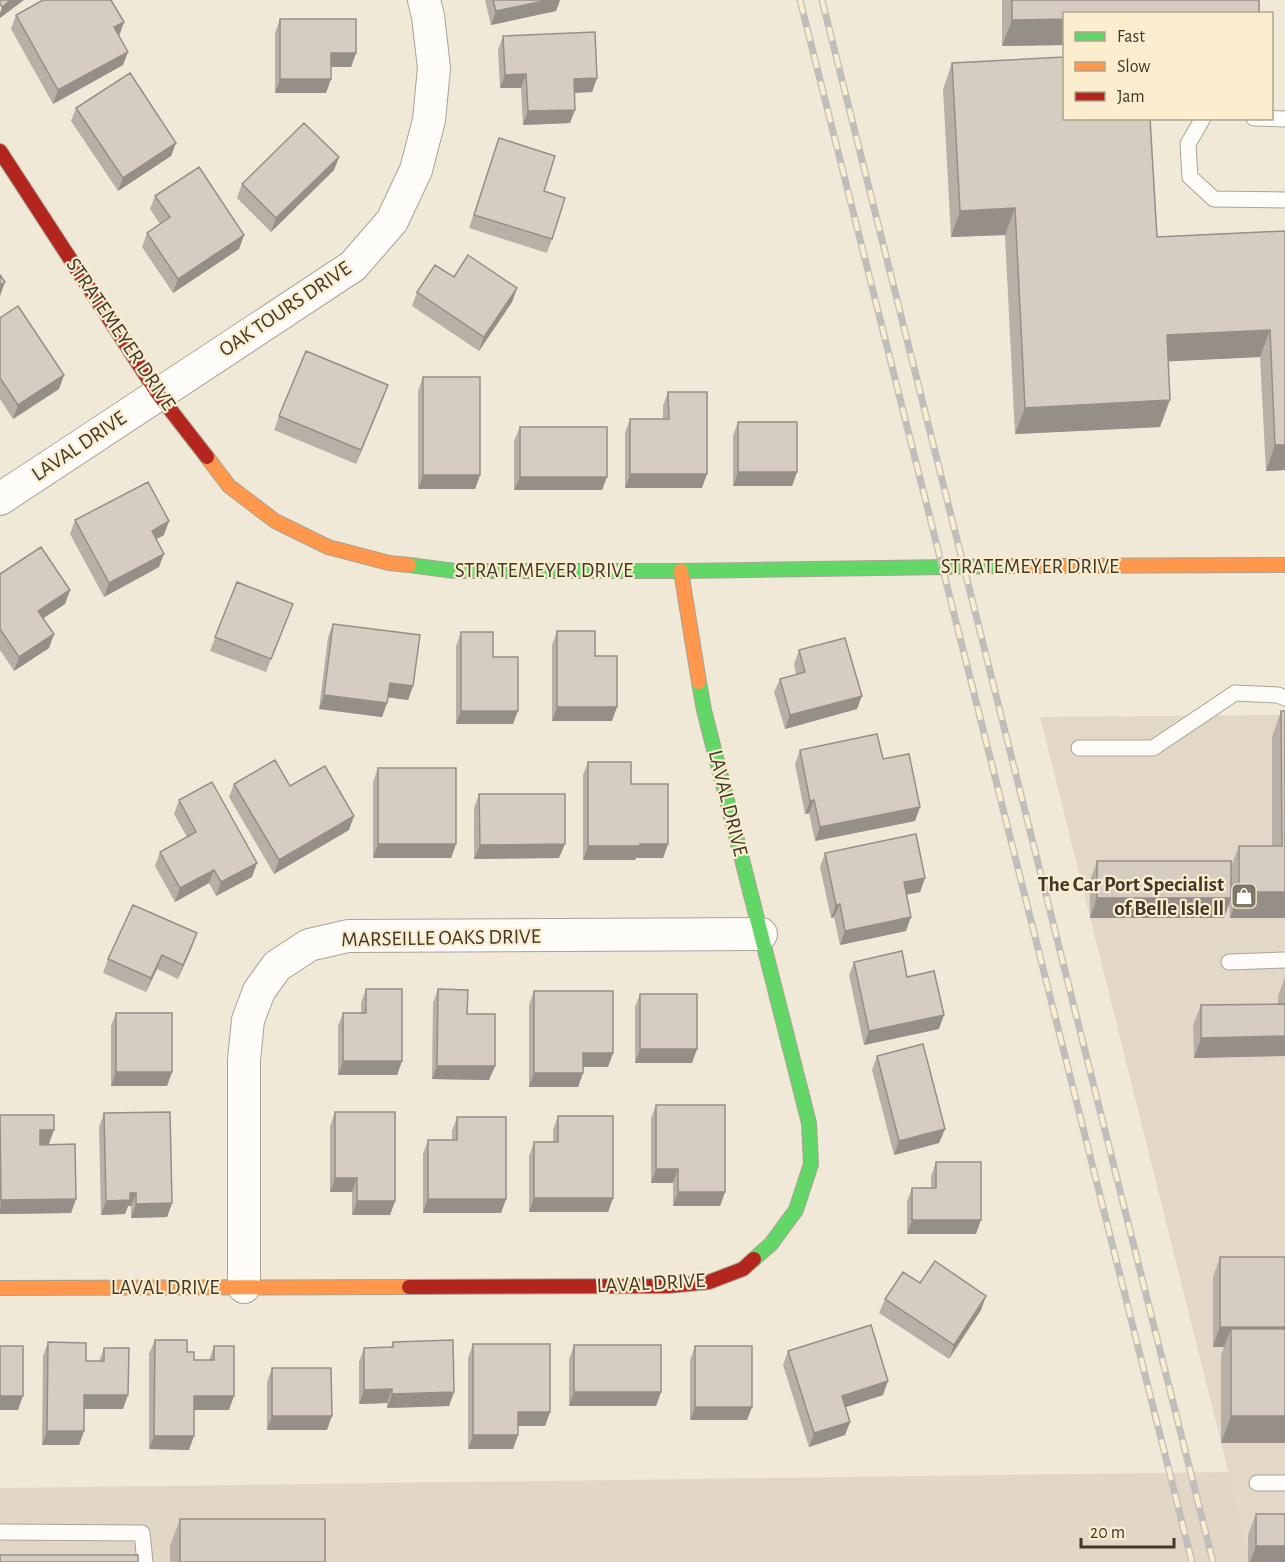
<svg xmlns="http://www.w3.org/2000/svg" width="1285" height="1562" viewBox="0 0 1285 1562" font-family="'Alegreya Sans',sans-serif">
<rect width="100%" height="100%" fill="#f0e9d8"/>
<path fill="#e3d7c7" d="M1285,715v847h-34l-211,-845z"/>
<path fill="#e2d7c6" d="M1229,1472l22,90h-1251v-74z"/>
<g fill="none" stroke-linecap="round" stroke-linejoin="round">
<g stroke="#a8a395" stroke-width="17">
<path id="lane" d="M1203,118l-15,26 2,33 24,22 71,1
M1254,118l31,1
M1079,748h74l82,-55 43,2 7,3
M1229,962l56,-2
M1257,1483h28
M0,1532l142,1 3,29"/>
</g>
<g stroke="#a8a395" stroke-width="34">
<path id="street" d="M0,499l353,-233 39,-45 24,-51 13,-50 5,-52 -6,-52 -4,-16
M244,1287v-227l4,-40 11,-29 18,-25 32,-21 39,-9 413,-2"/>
</g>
<g stroke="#a8a395" stroke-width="16">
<path id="fast" d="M409,565l46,6h226l334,-5
M699,682l5,28 105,413 2,41 -15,46 -25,34 -17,15"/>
</g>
<g stroke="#a8a395" stroke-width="16">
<path id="slow" d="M207,457l22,29 46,35 53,26 61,16 20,2
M1015,566l270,-1
M681,571l18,111
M0,1288l409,-1"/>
</g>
<g stroke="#a8a395" stroke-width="16">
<path id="jam" d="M0,151l158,243 49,63
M409,1287l259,-1 41,-4 34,-13 11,-10"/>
</g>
<use href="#lane" stroke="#fdfcf9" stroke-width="15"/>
<use href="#street" stroke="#fdfcf9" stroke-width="32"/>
<use href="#fast" stroke="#63d668" stroke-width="14"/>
<use href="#slow" stroke="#ff974d" stroke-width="14"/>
<use href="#jam" stroke="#b3261e" stroke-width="14"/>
<g stroke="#c0beba" stroke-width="7">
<path id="rail" d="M800,0l392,1562
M822,0l391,1562"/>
</g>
<use href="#rail" stroke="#fbedcd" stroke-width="4.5" stroke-dasharray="14" stroke-linecap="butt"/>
</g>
<path fill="#b8afa6" d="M485,0h75l-4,11 -65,14z
M1002,0h257l-194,14v31l-63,1z
M16,15l108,7 -5,14 4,29 -70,39 -42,-75z
M280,19l76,34 -5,14h-20v12l-5,14h-51v-60z
M503,36l94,42 -5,14 -17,1 -5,30 -47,2 -2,-37h-21l-2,-38z
M952,63l205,174 128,-6v239l-19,1 -6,-114 -92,4 -8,66 -145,7 -10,-199 -54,2 -8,-148z
M76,108l100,35 -5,13 -53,35 -47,-70z
M499,138l45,53 8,48 -5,14 -78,-25z
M339,157l-5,13 -63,62 -34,-34 5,-14z
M155,196l89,39 -5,14 -66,44 -31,-46 5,-14 13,-9 -10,-15z
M454,277l63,11 -5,14 -33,49 -67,-45 5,-14z
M0,318l64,57 -5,14 -46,30 -13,-20z
M423,377l57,98 -5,14h-57v-98z
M388,385l-32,79 -82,-34 5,-14z
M668,392l34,96h-77v-55l5,-14h33v-13z
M738,422l59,50 -5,14h-59v-50z
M520,427l87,50 -5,13h-88v-49z
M75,520l89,15 -7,4 2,28 -55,30 -34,-63z
M0,574l70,16 -5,14 -22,14 11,16 -5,14 -35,23 -14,-21z
M237,582l56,22 -27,68 -56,-21z
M333,624l80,62 -5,14 -20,-3 -1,6 -5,14 -63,-8 9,-72z
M557,631l38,25 17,65h-60v-76z
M461,632l32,25 20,67h-57v-78z
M799,650l58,59 -72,20 -11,-37 6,-13 16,-5 -2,-10z
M1281,711l4,207h-55l-1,-14 -5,14h-134v-37l7,-20 134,5 8,-20h33v-109z
M800,750l83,9 37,48 -5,14 -100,20 -6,-28 -4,1 -10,-50z
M588,762l43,22 37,60 -5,14h-27l-1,2h-52v-85z
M378,768l78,76 -5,14h-78v-76z
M234,784l56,2 59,44 -75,44 -45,-77z
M479,794l80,64 -85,1v-51z
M179,800l73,77 -36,19 -7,-13 -34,19 -20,-36 5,-14 27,-15 -13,-23z
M825,853l100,25 -5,14 -14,3v36l-66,14 -6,-28 -3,1 -11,-51z
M192,947l-14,32 -21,-10 -11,23 -43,-19 5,-14z
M854,962l85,67 -75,16 -15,-70z
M1285,977v79l-91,2 -1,-33 8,-20 77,-1v-8z
M366,989l36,72 -5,14h-59v-49l5,-13h18v-10z
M438,989l29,25 28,52 -6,14 -57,-1 1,-76z
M534,991l79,62 -5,14h-25v6l-5,14h-49v-82z
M640,994l57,55 -5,14h-57v-56z
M116,1013l56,59 -5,14h-56v-60z
M877,1056l68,73 -6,14 -45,12 -22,-85z
M656,1105l69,87 -5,14h-47v-23h-22v-65z
M335,1112l60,89 -5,14h-38v-23h-22v-66z
M104,1113l68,90 -5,14 -36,1v-12h-3l-3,8 -24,1 -2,-88z
M558,1116l55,82 -5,14h-79v-56l5,-14h19v-12z
M0,1117l49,27 -9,1 36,54 -5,14 -71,1z
M457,1117l49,82 -5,14h-78v-59l5,-14h24v-9z
M936,1162l40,72h-69v-33l5,-13h19v-12z
M1220,1257l65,186h-64v-88l3,-8h-11v-70z
M920,1283l61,27 -32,49 -70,-46 6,-14z
M155,1340l32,12 7,8h15l5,-14 15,64h-35l-5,40 -40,-1v-95z
M48,1342l38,19h13l5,-13 19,61h-39v22l-5,14h-37l1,-89z
M393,1342l61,50 -5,14 -62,2v-5l-28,1v-42l5,-14 27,-1z
M473,1344l77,68 -5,14h-27v9l-5,14h-45v-91z
M574,1345l87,47 -5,14h-87v-47z
M695,1346l57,61 -5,13h-57v-60z
M788,1351l95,44 -37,12 4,15 -5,13 -36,12 -26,-82z
M272,1368l55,62h-60v-48z
M1256,1514l29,48h-37v-27z
M180,1519l145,43h-155v-16z"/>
<path fill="#968f87" d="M11,0h13l-24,18v-5l2,-6z
M548,0h12l-4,11 -65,14 5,-14z
M1065,19v26l-63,1 10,-26z
M124,22l-5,14 -5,-9z
M128,52l-5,13 -70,39 5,-14z
M331,53h25l-5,14h-25z
M526,74l-5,14h-21l5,-13z
M597,78l-5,14 -23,1 5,-14z
M280,79h51l-5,14h-51z
M575,110l-5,13 -47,2 5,-14z
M176,143l-5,13 -53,35 5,-13z
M339,157l-5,13 -63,62 5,-14z
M1015,208l-10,27 -54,2 9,-26z
M244,235l-5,14 -66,44 5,-14z
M5,282l-5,14v-11z
M517,288l-5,14 -33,49 5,-14z
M1270,330l-10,27 -103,5 10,-27z
M64,375l-5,14 -46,30 5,-14z
M388,385l-5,14 -27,65 5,-14z
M1170,400l-10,27 -145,7 10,-26z
M1275,445h10v25l-19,1z
M738,472h59l-5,14h-59z
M630,474h77l-5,14h-77z
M423,475h57l-5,14h-57z
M520,477h87l-5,13h-88z
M169,521l-5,14 -17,9 5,-13z
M164,554l-5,13 -55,30 5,-14z
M70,590l-5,14 -32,21 5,-14z
M54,634l-5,14 -35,23 5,-14z
M390,683l23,3 -5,14 -23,-3z
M324,695l63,8 -5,14 -63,-8z
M862,696l-5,13 -72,20 5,-14z
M557,707h60l-5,14h-60z
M461,711h57l-5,13h-57z
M814,800l-5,13 -4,1 5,-13z
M920,807l-5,14 -100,20 5,-14z
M354,816l-5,14 -75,44 5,-14z
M378,844h78l-5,14h-78z
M565,844l-6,14 -85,1 6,-14z
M640,844h28l-5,14h-27l-1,2h-52l5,-14z
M257,863l-5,14 -36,19 5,-14z
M214,870l-5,13 -34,19 5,-14z
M925,878l-5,14 -21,4 5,-14z
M1239,892h46v26h-55z
M1097,898h134l-7,20h-134z
M840,904l-6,13 -3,1 5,-13z
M911,917l-5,14 -66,14 5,-14z
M197,933l-5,14 -14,32 5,-14z
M162,955l-5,14 -11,23 5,-14z
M944,1015l-5,14 -75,16 5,-14z
M1285,1036v20l-91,2 7,-20z
M640,1049h57l-5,14h-57z
M583,1053h30l-5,14h-30z
M343,1061h59l-5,14h-59z
M437,1066h58l-6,14 -57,-1z
M116,1072h56l-5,14h-56z
M534,1073h49l-5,14h-49z
M945,1129l-6,14 -45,12 5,-14z
M40,1130h14l-5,14h-14z
M656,1169h22l-5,14h-22z
M335,1178h22l-5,14h-22z
M678,1192h47l-5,14h-47z
M130,1193h6l-5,13h-3l-3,8 -24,1 5,-14z
M534,1198h79l-5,14h-79z
M76,1199l-5,14 -71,1 1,-14z
M428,1199h78l-5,14h-78z
M357,1201h38l-5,14h-38z
M172,1203l-5,14 -36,1 5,-14z
M912,1220h69l-5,14h-69z
M986,1296l-5,14 -32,49 5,-14z
M1220,1327h65v10l-54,-8 -7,18h-11z
M888,1381l-5,14 -46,15 5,-14z
M392,1389l-5,14 -28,1 5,-14z
M454,1392l-5,14 -62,2 5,-14z
M574,1392h87l-5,14h-87z
M84,1395h44l-5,14h-44z
M0,1396h23l-5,14h-18z
M194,1396h40l-5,14h-40z
M695,1407h57l-5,13h-57z
M518,1412h32l-5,14h-32z
M272,1416h60l-5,14h-60z
M1231,1416h54v27h-64z
M850,1422l-5,13 -36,12 5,-14z
M47,1431h37l-5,14h-37z
M473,1435h45l-5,14h-45z
M154,1436h40l-5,14 -40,-1z
M1256,1546h29v16h-35z"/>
<path fill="#d6ccc1" stroke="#968f87" stroke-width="1.5" d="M0,0h11l-9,7 -2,-3z
M43,0h68l13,22 -10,5 14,25 -70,38 -42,-75z
M493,0h55l-52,11z
M1012,0h247v14h-194v5l-53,1z
M280,19h76v34h-25v26h-51z
M595,32l2,46 -23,1 1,31 -47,1 -2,-37 -21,1 -2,-39z
M1065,57v61h85l7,119 128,-6v214h-10l-5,-115 -103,5 3,65 -145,8 -10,-200 -55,3 -8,-148z
M130,73l46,70 -53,35 -47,-70z
M304,123l35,34 -63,61 -34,-34z
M499,138l56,18 -11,35 21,7 -13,41 -78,-24z
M199,167l45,68 -66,44 -31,-46 23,-16 -15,-21z
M468,255l49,33 -33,49 -67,-45 18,-27 19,12z
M0,275l5,7 -5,3z
M18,306l46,69 -46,30 -18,-27v-60z
M306,351l82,34 -27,65 -82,-34z
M423,377h57v98h-57z
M668,392h39v82h-77v-55h39z
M738,422h59v50h-59z
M520,427h87v50h-87z
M148,482l21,39 -17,10 12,23 -55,29 -34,-63z
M41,547l29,43 -32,21 16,23 -35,23 -19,-28v-55z
M237,582l56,22 -22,55 -56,-22z
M333,624l87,11 -7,51 -23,-3 -3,20 -63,-8z
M557,631h38v25h22v51h-60z
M461,632h32v25h25v54h-57z
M845,638l17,58 -72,19 -10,-36 25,-7 -6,-22z
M1281,711h4v181h-46v-46h43z
M877,734l6,25 26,-5 11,53 -100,20 -6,-27 -4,1 -10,-51z
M275,760l15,26 35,-20 29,50 -75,44 -45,-76z
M588,762h43v22h37v60h-28v2h-52z
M378,768h78v76h-78z
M212,782l45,81 -36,19 -7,-12 -34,18 -20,-36 36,-20 -17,-32z
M479,794h86v50l-85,1z
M916,834l9,44 -21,4 7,35 -66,14 -5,-27 -4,1 -11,-52z
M1097,861h134v37h-134z
M133,905l64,28 -14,32 -21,-10 -11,23 -43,-19z
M902,951l5,26 27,-6 10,44 -75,16 -15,-69z
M366,989h36v72h-59v-48h23z
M438,989l30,1 -1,24h28v52h-58z
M534,991h79v62h-30v20h-49z
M640,994h57v55h-57z
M1285,1004v32l-84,2v-33z
M116,1013h56v59h-56z
M923,1044l22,85 -46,12 -22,-85z
M656,1105h69v87h-47v-23h-22z
M170,1112l2,91 -36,1v-11h-6v7l-24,1 -2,-88z
M335,1112h60v89h-38v-23h-22z
M0,1115h54v15h-14v15l35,-1 1,55 -75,1z
M558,1116h55v82h-79v-56h24z
M457,1117h49v82h-78v-59h29z
M936,1162h45v58h-69v-32h24z
M1220,1257h65v70h-65z
M935,1261l51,35 -32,49 -69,-46 18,-27 17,11z
M871,1325l17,56 -46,15 8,26 -36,11 -26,-82z
M1231,1329h54v87h-54z
M155,1340h32v12h7v8h20v-14h20v50h-40v40h-40z
M453,1340l1,52 -62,2v-5l-28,1v-42l29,-1v-5z
M48,1342l38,1v18h18v-13h25l-1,47h-44v36h-37z
M473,1344h77v68h-32v23h-45z
M574,1345h87v47h-87z
M0,1346h23v50h-23z
M695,1346h57v61h-57z
M272,1368h59l1,48h-60z
M1256,1514h29v32h-29z
M180,1519h145v43h-145z
M0,1555h138v7h-138z"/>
<defs>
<g id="shop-square" transform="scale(1.35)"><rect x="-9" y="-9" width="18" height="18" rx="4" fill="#7c7768" stroke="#fbedcd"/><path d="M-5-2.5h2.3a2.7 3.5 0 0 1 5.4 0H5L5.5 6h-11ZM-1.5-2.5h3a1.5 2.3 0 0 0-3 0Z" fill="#fff"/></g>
</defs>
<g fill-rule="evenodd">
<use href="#shop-square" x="1244" y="896"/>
</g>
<g text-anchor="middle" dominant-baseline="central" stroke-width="4.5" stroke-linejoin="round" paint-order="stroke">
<g font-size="21" fill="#3e392c" stroke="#fbedcd">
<text transform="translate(285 309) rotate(-34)">OAK TOURS DRIVE</text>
<text transform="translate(121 334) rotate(56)">STRATEMEYER DRIVE</text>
<text transform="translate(79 446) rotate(-34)">LAVAL DRIVE</text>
<text x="1030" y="566">STRATEMEYER DRIVE</text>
<text x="544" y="570">STRATEMEYER DRIVE</text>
<text transform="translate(728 803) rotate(76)">LAVAL DRIVE</text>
<text transform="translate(441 938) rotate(-1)">MARSEILLE OAKS DRIVE</text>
<text transform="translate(651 1283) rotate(-3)">LAVAL DRIVE</text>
<text x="165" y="1287">LAVAL DRIVE</text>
</g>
<g font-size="21" font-weight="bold" fill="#3e392c" stroke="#fbedcd" text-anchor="end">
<text x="1224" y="884">The Car Port Specialist<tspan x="1224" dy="24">of Belle Isle ll</tspan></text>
</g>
</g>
<rect x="1063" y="12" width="210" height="108" fill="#fbedcd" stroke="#afa58d" stroke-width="1.5"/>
<rect x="1075" y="32" width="30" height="9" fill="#63d668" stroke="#afa58d" stroke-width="1.5"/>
<text x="1117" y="42" font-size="18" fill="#3e392c">Fast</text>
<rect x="1075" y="62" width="30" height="9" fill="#ff974d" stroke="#afa58d" stroke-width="1.5"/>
<text x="1117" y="72" font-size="18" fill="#3e392c">Slow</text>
<rect x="1075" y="92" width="30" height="9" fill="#b3261e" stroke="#afa58d" stroke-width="1.5"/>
<text x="1117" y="102" font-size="18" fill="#3e392c">Jam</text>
<path d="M1081 1538v9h93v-9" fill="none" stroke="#3e392c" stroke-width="3"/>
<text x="1090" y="1538" font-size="18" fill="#3e392c" stroke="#fbedcd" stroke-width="4.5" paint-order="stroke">20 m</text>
</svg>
